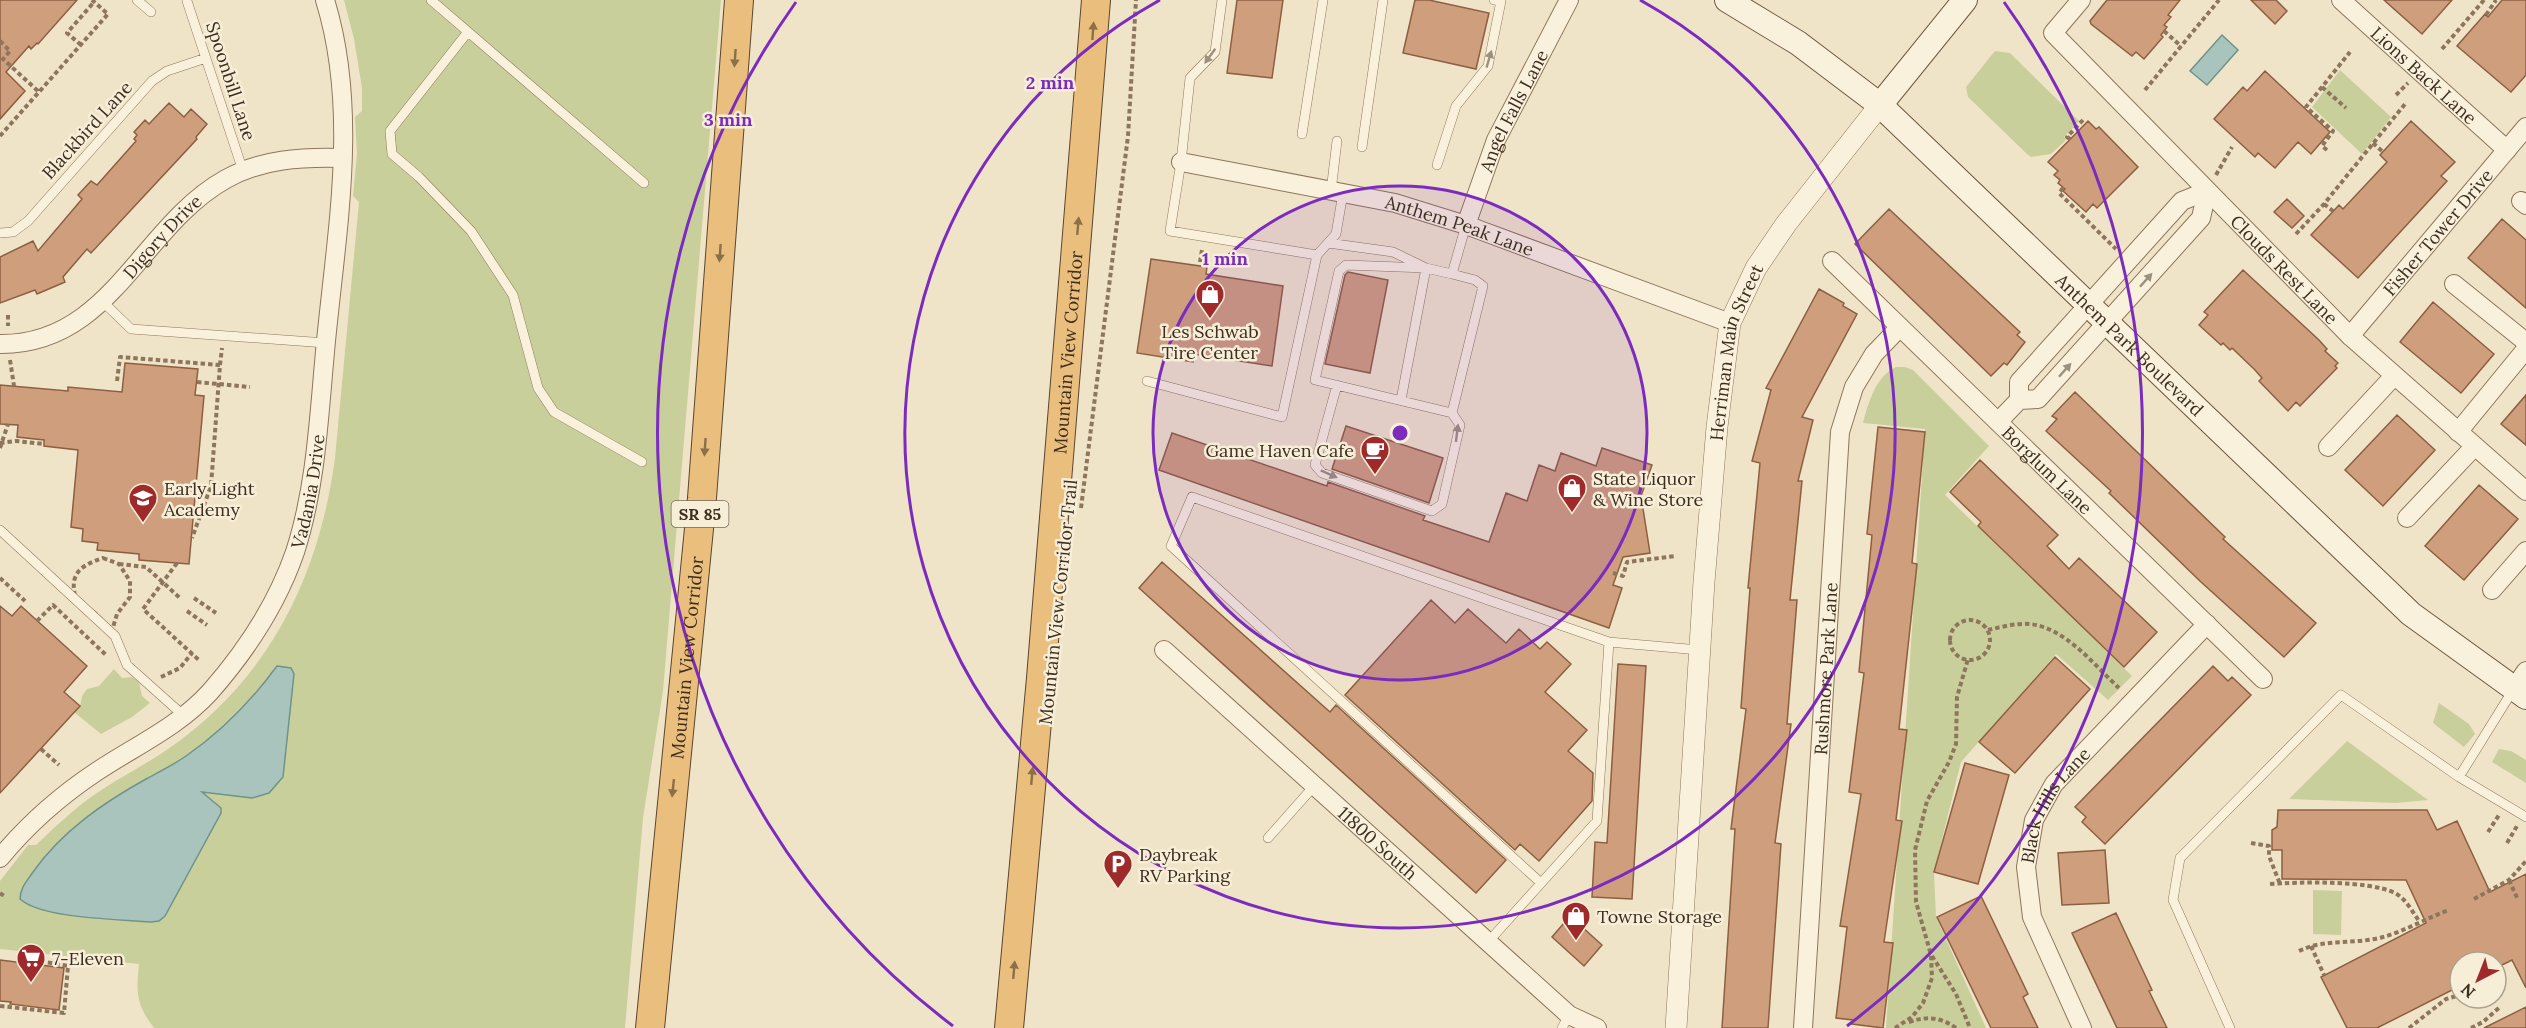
<svg xmlns="http://www.w3.org/2000/svg" width="2526" height="1028" viewBox="0 0 2526 1028" font-family="Lora,serif">
<rect width="100%" height="100%" fill="#f0e4c8"/>
<path fill="#c9cf9b" d="M344,0h377l-58,691 -20,127 -18,210h-471c-18,-24 -18,-35 -15,-64l-139,-15v-68l28,-36h8c22,-21 44,-42 70,-58 20,-13 42,-24 62,-38 101,-70 151,-172 167,-291l24,-256 -6,-6 4,-42 -2,-37 7,-6v-23l-8,-49z
M1995,51l15,2 69,68 -15,16 2,3 -15,14 -20,3 -4,-3 -59,-57 -2,-10z
M2340,70l51,47 -29,37 -50,-47z
M1896,367h9l8,3 76,76 -44,49 187,181 -24,24 -52,-46 -95,108 -27,110 2,45 50,111h-100l39,-599 -62,-6c5,-20 13,-47 33,-56z
M114,669l8,9 10,-1 7,5 3,14 8,7 -18,14 -31,17 -27,-22 6,-6 2,-10 5,-7 12,-3z
M2439,703l30,21 6,10 -11,13 -31,-24z
M2347,741l81,59 -32,3 -107,-4z
M2499,749l12,2 15,9v23l-34,-21z
M2313,890l29,1 -1,44 -28,-1z"/>
<path fill="#a9c4bc" stroke="#6f938a" stroke-width="1.5" d="M2222,35l16,15 -31,35 -17,-14z
M277,666l14,2 3,6 -11,103 -14,16 -17,5 -50,-6 19,16v5l-56,103 -6,5 -8,1c-31,-3 -109,-3 -131,-23 0,-11 7,-18 13,-27 29,-41 70,-69 113,-93 13,-7 27,-14 40,-23 35,-24 66,-56 91,-90z"/>
<path fill="#cf9f7d" stroke="#8d5f41" stroke-width="1.5" d="M0,0h77l-39,44 -1,-1 -6,6 -2,-3 -23,26 19,19 -25,28z
M1237,0h46l-11,78 -45,-5z
M1415,0h14l60,13 -13,56 -73,-16z
M2107,0h73l-12,15 3,2 -7,8 3,2 -6,8 2,2 -19,22 -8,-7 -4,4 -41,-32 -1,-3z
M2251,0h25l11,11 -12,13z
M2384,0h68l-30,34z
M2502,0h24v75l-15,17 -54,-46 28,-32 3,3z
M2265,71l65,61 -19,22 -13,-12 -23,26 -17,-15 -3,4 -41,-38 29,-32 4,4z
M169,103l15,14 7,-8 16,15 -11,13 1,2 -106,114 -4,-4 -24,28 2,5 -28,12 -2,-4 -35,13v-46l33,-16 5,10 44,-52 -4,-4 13,-14 6,4 39,-44 -2,-2 3,-4 -3,-3 11,-12 4,4z
M2088,121l8,8 3,-2 39,40 -41,41 -4,-4 -7,8 -23,-21 2,-2 -7,-6 2,-3 -6,-5 4,-4 -10,-9z
M2411,121l44,41 -14,14 6,5 -89,97 -47,-43 28,-30 4,4 44,-47 -7,-7z
M2287,199l17,17 -12,12 -18,-16z
M1889,209l131,123 -3,3 8,7 -18,23 -3,-2 -13,13 -136,-132z
M2502,219l24,21v68l-58,-50z
M1151,259l56,8 -1,7 77,12 -11,80 -78,-12 -1,8 -56,-9z
M2243,270l76,70 8,9 -2,2 13,12 -3,3 2,2 -37,38 -4,-4 -8,9 -29,-30 3,-3 -7,-8 -23,-22 -2,2 -7,-7 -2,2 -22,-20 9,-10 -4,-3z
M1348,272l40,8 -18,93 -45,-9 20,-89z
M1819,289l25,14 -1,3 14,8 -55,103 11,3 -15,61h4l-12,119h7l-10,124h4l-16,119 6,1 -13,184h-46l13,-199h-4l15,-120 -5,-1 9,-120h-2l12,-125 -8,-2 19,-71 -5,-2z
M2433,302l61,52 -33,39 -61,-51z
M125,363l73,6 -3,26 9,1 -15,168 -50,-4v-6l-42,-4 1,-7 -16,-2 1,-12 -12,-2 7,-77 -34,-4v-6l-27,-3 1,-12 -18,-1v-39l68,6v-4l54,5z
M2075,392l150,145 -2,2 93,84 -32,34 -83,-75 -92,-89 2,-2 -65,-60 11,-12 -5,-3z
M2526,395v50l-25,-21z
M2397,415l38,35 -52,56 -38,-36z
M1346,426l97,32 -14,45 -97,-34z
M1878,427l47,5 -13,131 5,1 -18,165 8,1 -11,90 6,1 -18,121 9,1 -10,85 -31,-4 1,-4 -17,-2 11,-91 -7,-1 21,-132 -12,-2 15,-119 -5,-1 13,-137 -5,-1z
M1172,433l155,53 1,-4 97,34 -2,4 66,22 17,-49 21,8 12,-36 16,6 6,-18 35,13 6,-18 50,17 -11,31 9,57 -27,4 -10,28 9,3 -13,40 -450,-158z
M1980,460l78,75 -11,11 22,23 10,-11 78,74 -33,35 -146,-141 3,-4 -31,-30z
M2479,485l39,34 -54,61 -39,-34z
M1162,562l168,150 6,-7 170,155 -30,33 -337,-305z
M1431,600l24,23 13,-14 38,34 13,-14 21,20 7,-7 24,22 -26,28 42,38 -19,21 25,22 -1,28 -53,60 -19,-17 -5,6 -170,-155z
M0,606l12,10 9,-10 66,60 -23,26 16,14 -80,87z
M2055,657l35,32 -75,84 -36,-31z
M1618,664l28,2 -14,233 -40,-2 3,-55 12,1z
M2213,666l15,15 4,-4 19,18 -146,149 -23,-22 4,-5 -11,-10z
M1965,763l44,12 -31,109 -44,-12z
M2278,810h149l10,20 20,-9 33,71 36,-18v114l-14,-28 -16,8v-6h-36v24l-83,42h-30l-26,-51 105,-54 -20,-43 -124,-1v-29h-10v-20l5,-3z
M2105,850l4,53 -47,2 -4,-52z
M1981,896l47,98 -5,3 15,31h-47l-54,-111z
M2116,913l36,77 -3,1 18,37h-50l-45,-95z
M1570,916l32,29 -18,21 -32,-29z
M0,960l64,8 -5,42 -49,-6 1,-2 -11,-1z
M2526,1007v21h-42z"/>
<g fill="none" stroke-linecap="round" stroke-linejoin="round">
<g stroke="#8d765c" stroke-width="10">
<path id="service" d="M137,0l14,12
M431,0l213,183
M1222,0l-7,52 -25,26 -9,84 -11,69 147,24
M187,1l56,170
M467,33l-77,98 2,23 27,23 52,54 42,64 25,93 16,24 88,50
M1302,134l21,-134
M1362,147l21,-147
M1437,165l19,-59 32,-40 13,-65 -7,-1
M1331,191l6,-50
M0,233l13,-1 15,-11 124,-140 15,-10 39,-13
M1328,243l65,9 33,16 -25,132
M1452,274l-26,-6 -80,-3 -7,6 -24,109 137,33 31,-127 -8,-6 -23,-6 14,-49
M102,301l29,28 195,14
M1147,381l135,36 35,-162 19,-21 7,-41
M1337,385l-22,80 7,8 110,38 10,-7 18,-79 -8,-12
M0,530l115,106 12,29 57,51
M1609,642l90,8
M2459,777l54,-87
M1268,838l47,-53
M1489,941l108,-120 12,-179 -417,-145 -21,49 370,337
M1562,1028l7,-13
M2230,1028l-57,-128 7,-42 161,-163 118,82 67,40"/>
</g>
<g stroke="#8d765c" stroke-width="20">
<g id="minor">
<path id="s1" d="M2081,0l-28,33 297,303 176,155"/>
<path id="s2" d="M2341,0l166,150"/>
<path id="s3" d="M1181,162l214,41 71,22 264,98"/>
<path d="M2521,201l5,4"/>
<path id="s4" d="M1466,225l30,-85 73,-140"/>
<path id="s5" d="M1832,261l431,418"/>
<path d="M2454,284l72,58"/>
<path id="s6" d="M2350,336l176,-209"/>
<path id="s7" d="M0,344c111,1 141,-118 226,-165 35,-20 76,-22 115,-21"/>
<path d="M2019,400v-18l163,-181 25,-10"/>
<path d="M1998,422l21,-22 19,-1 163,-181 6,-27"/>
<path d="M2458,432l68,-83"/>
<path d="M2328,447l66,-71"/>
<path d="M2407,518l67,-71"/>
<path d="M2492,590l34,-39"/>
<path id="s8" d="M1164,650l405,365 28,13"/>
<path d="M2513,690l13,-19"/>
<path id="s9" d="M0,858c28,-34 60,-62 96,-86 39,-26 82,-45 114,-80 36,-41 67,-88 85,-140 22,-68 24,-140 31,-211 11,-113 33,-231 -1,-341"/>
<path id="s10" d="M1803,1028l37,-596 14,-45 20,-33 26,-27"/>
<path id="s11" d="M2082,1028l-50,-111 -6,-50 8,-47 20,-36 153,-160"/>
</g>
</g>
<g stroke="#8d765c" stroke-width="22">
<g id="tertiary">
<path id="s12" d="M1676,1028l28,-446 13,-155 13,-104 26,-55 30,-44 94,-119"/>
</g>
</g>
<g stroke="#6f573f" stroke-width="26">
<g id="secondary">
<path id="s13" d="M1727,0l71,43 82,62 531,509 115,83"/>
<path d="M1880,105l85,-105"/>
</g>
</g>
<g stroke="#5b4430" stroke-width="30">
<g id="trunk">
<path id="s14" d="M650,1028l52,-530 37,-498"/>
<path id="s15" d="M1009,1028l32,-350 55,-678"/>
</g>
</g>
<path stroke="#8d765c" stroke-width="4" stroke-dasharray="4.5 3" stroke-linecap="butt" d="M2486,15l10,-15
M2164,31l17,15
M0,41l10,10 -7,8 36,33
M81,45l-14,-12 27,-31
M2442,49l42,-49
M2322,87l24,21
M2145,90l74,-90
M2396,95l12,-12
M0,136l108,-122 -16,-14
M2070,139l-3,-2 16,-17
M2373,143l10,9
M2327,150l-5,-4 11,-15 -27,-24 44,-55
M2216,175l16,-28
M2063,188l-4,5 57,56
M2324,204l9,7
M2296,234l28,-30 81,-100
M1200,262l2,-12
M8,315v11
M10,360l4,26
M220,365l2,-17
M117,381l3,-24 100,8 -9,121 -19,52
M197,382l53,5
M0,443l16,-2 28,3
M0,448l8,-24
M1081,508l47,-372 8,-136
M103,558l16,6 11,17v16l-13,17 -6,20c-7,-15 -19,-25 -34,-32 -9,-26 1,-36 26,-44z
M177,563l-34,46 57,52
M119,564l27,3 34,31
M1613,573l10,3 4,-14 49,-6
M0,578l25,23
M194,598l22,15
M187,611l20,14
M1950 640a20 20 0 1 1 40 0a20 20 0 1 1-40 0Z
M37,621l16,-16 53,50
M1988,630c13,-3 28,-7 41,-6 36,3 65,41 90,64
M161,677l19,-9 12,-15
M41,749l18,16
M2488,832l11,-17
M2251,843l18,3v10l11,28
M2507,843l10,-17
M2509,880l9,20
M2270,884c30,-2 98,-4 125,9 11,6 17,18 24,28
M0,893l4,3
M2474,899l35,-19 17,-19
M2311,946l13,29
M2299,951c26,-13 56,-6 84,-14 22,-6 44,-19 66,-27
M1932,956l24,38 14,34
M0,1006l64,7 4,-47 -35,-6
M1909,1022c18,-6 32,-5 47,6
M1895,1028l17,-11 11,-14 9,-25 -1,-23 -15,-53 -1,-52 12,-49 22,-39 7,-18 1,-47 11,-38
M2409,1028l37,-29 14,-4
M2471,1028l12,-6 18,-16"/>
<use href="#service" stroke="#faf1dc" stroke-width="9"/>
<use href="#minor" stroke="#faf1dc" stroke-width="18"/>
<use href="#tertiary" stroke="#faf1dc" stroke-width="21"/>
<use href="#secondary" stroke="#faf1dc" stroke-width="24"/>
<use href="#trunk" stroke="#eabe7c" stroke-width="28"/>
</g>
<defs><path id="oneway-solid" d="M-6-.8H1V-3.2L6.5 0L1 3.2V.8H-6Z" transform="scale(1.5)"/></defs>
<g fill="#8b6f49">
<use href="#oneway-solid" transform="translate(1093 31) rotate(-86)"/>
<use href="#oneway-solid" transform="translate(735 58) rotate(94)"/>
<use href="#oneway-solid" transform="translate(1078 226) rotate(-85)"/>
<use href="#oneway-solid" transform="translate(720 253) rotate(94)"/>
<use href="#oneway-solid" transform="translate(705 447) rotate(94)"/>
<use href="#oneway-solid" transform="translate(1032 776) rotate(-85)"/>
<use href="#oneway-solid" transform="translate(673 788) rotate(96)"/>
<use href="#oneway-solid" transform="translate(1014 970) rotate(-85)"/>
</g>
<g fill="#9c907e">
<use href="#oneway-solid" transform="translate(1210 56) rotate(126)"/>
<use href="#oneway-solid" transform="translate(1489 59) rotate(-74)"/>
<use href="#oneway-solid" transform="translate(2146 280) rotate(-48)"/>
<use href="#oneway-solid" transform="translate(2065 370) rotate(-48)"/>
<use href="#oneway-solid" transform="translate(1457 433) rotate(-83)"/>
<use href="#oneway-solid" transform="translate(1329 474) rotate(24)"/>
</g>
<circle cx="1400" cy="433" r="247" fill="#7b2cbf" fill-opacity=".12"/>
<g fill="none" stroke="#7b2cbf" stroke-width="3">
<circle cx="1400" cy="433" r="247"/>
<path d="M1640 0A495 495 0 1 1 1160 0"/>
<path d="M953 1026A742 742 0 0 1 796 2M2004 2A742 742 0 0 1 1847 1026"/>
</g>
<defs>
<g id="shop-pin" transform="scale(1.5)"><path d="M0 17L-7.5 6A9.5 9.5 0 1 1 7.5 6Z" fill="#9e2a2b" stroke="#f7eed8"/><path d="M-5-2.5h2.3a2.7 3.5 0 0 1 5.4 0H5L5.5 6h-11ZM-1.5-2.5h3a1.5 2.3 0 0 0-3 0Z" fill="#fff"/></g>
<g id="cafe-pin" transform="scale(1.5)"><path d="M0 17L-7.5 6A9.5 9.5 0 1 1 7.5 6Z" fill="#9e2a2b" stroke="#f7eed8"/><path d="M-5.5-4.5H6V0H3Q3 3.5 0 3.5H-2.5Q-5.5 3.5-5.5 0ZM3-3.2v2h1.7v-2ZM-6 4.5H4V6H-6Z" fill="#fff"/></g>
<g id="school-pin" transform="scale(1.5)"><path d="M0 17L-7.5 6A9.5 9.5 0 1 1 7.5 6Z" fill="#9e2a2b" stroke="#f7eed8"/><path d="M0-5L7-2L0 1L-7-2ZM-4 1L0 2.5L4 1V4Q0 6-4 4Z" fill="#fff"/></g>
<g id="parking-pin" transform="scale(1.5)"><path d="M0 17L-7.5 6A9.5 9.5 0 1 1 7.5 6Z" fill="#9e2a2b" stroke="#f7eed8"/><path d="M-3.5-5.5H1a3.5 3.5 0 0 1 0 7H-1V5.5H-3.5ZM-1-3.4V-.6H.8a1.4 1.4 0 0 0 0-2.8Z" fill="#fff"/></g>
<g id="supermarket-pin" transform="scale(1.5)"><path d="M0 17L-7.5 6A9.5 9.5 0 1 1 7.5 6Z" fill="#9e2a2b" stroke="#f7eed8"/><path d="M-6-5.5h2.5l.6 2H6L4.5 2H-2.5L-4.4-4H-6ZM-1.5 3.2a1.3 1.3 0 1 0 .1 0ZM3 3.2a1.3 1.3 0 1 0 .1 0Z" fill="#fff"/></g>
</defs>
<g fill-rule="evenodd">
<use href="#shop-pin" x="1210" y="294"/>
<use href="#cafe-pin" x="1375" y="450"/>
<use href="#shop-pin" x="1572" y="488"/>
<use href="#school-pin" x="143" y="498"/>
<use href="#parking-pin" x="1118" y="864"/>
<use href="#shop-pin" x="1576" y="916"/>
<use href="#supermarket-pin" x="31" y="958"/>
</g>
<g text-anchor="middle" dominant-baseline="central" stroke-width="5" stroke-linejoin="round" paint-order="stroke">
<rect fill="#f7eed8" stroke="#756857" stroke-width="1.5" x="671.5" y="501" width="57" height="26" rx="4.5"/>
<g font-size="16" font-weight="bold" fill="#3d2e20">
<text x="700" y="514">SR 85</text>
</g>
<g font-size="18" fill="#3d2e20" stroke="#f7eed8">
<text stroke="none"><textPath href="#s2" startOffset="112">Lions Back Lane</textPath></text>
<text transform="translate(231 81) rotate(72)">Spoonbill Lane</text>
<text stroke="none"><textPath href="#s4" startOffset="124">Angel Falls Lane</textPath></text>
<text transform="translate(87 130) rotate(-48)">Blackbird Lane</text>
<text stroke="none"><textPath href="#s3" startOffset="286">Anthem Peak Lane</textPath></text>
<text stroke="none"><textPath href="#s6" startOffset="136">Fisher Tower Drive</textPath></text>
<text stroke="none"><textPath href="#s7" startOffset="202">Digory Drive</textPath></text>
<text stroke="none"><textPath href="#s1" startOffset="374">Clouds Rest Lane</textPath></text>
<text stroke="none"><textPath href="#s13" startOffset="532">Anthem Park Boulevard</textPath></text>
<text stroke="none"><textPath href="#s15" startOffset="678">Mountain View Corridor</textPath></text>
<text stroke="none"><textPath href="#s12" startOffset="680">Herriman Main Street</textPath></text>
<text stroke="none"><textPath href="#s5" startOffset="300">Borglum Lane</textPath></text>
<text stroke="none"><textPath href="#s9" startOffset="496">Vadania Drive</textPath></text>
<text transform="translate(1058 602) rotate(-84)">Mountain View Corridor Trail</text>
<text stroke="none"><textPath href="#s14" startOffset="372">Mountain View Corridor</textPath></text>
<text stroke="none"><textPath href="#s10" startOffset="360">Rushmore Park Lane</textPath></text>
<text stroke="none"><textPath href="#s11" startOffset="242">Black Hills Lane</textPath></text>
<text stroke="none"><textPath href="#s8" startOffset="288">11800 South</textPath></text>
</g>
<g font-size="18" fill="#3d2e20" stroke="#f7eed8" text-anchor="start">
<text x="1210" y="331" text-anchor="middle">Les Schwab<tspan x="1210" dy="21">Tire Center</tspan></text>
<text x="1354" y="450" text-anchor="end">Game Haven Cafe</text>
<text x="1593" y="478">State Liquor<tspan x="1593" dy="21">&amp; Wine Store</tspan></text>
<text x="164" y="488">Early Light<tspan x="164" dy="21">Academy</tspan></text>
<text x="1139" y="854">Daybreak<tspan x="1139" dy="21">RV Parking</tspan></text>
<text x="1597" y="916">Towne Storage</text>
<text x="52" y="958">7-Eleven</text>
</g>
</g>
<circle cx="1400" cy="433" r="9" fill="#7b2cbf" stroke="#f7eed8" stroke-width="3"/>
<g font-size="18" text-anchor="middle" font-weight="bold" fill="#7b2cbf" stroke="#f7eed8" stroke-width="5" stroke-linejoin="round" paint-order="stroke">
<text x="1050" y="89">2 min</text>
<text x="728" y="126">3 min</text>
<text x="1225" y="265">1 min</text>
</g>
<g transform="translate(2478 980) rotate(222)"><circle r="28" fill="#f7eed8" stroke="#ada18e" stroke-width="1.5"/>
<path d="M0-4.5L10 22L0 15L-10 22Z" fill="#9e2a2b"/>
<text y="-9" font-size="16" font-weight="bold" text-anchor="middle" fill="#3d2e20">N</text>
</g>
</svg>
